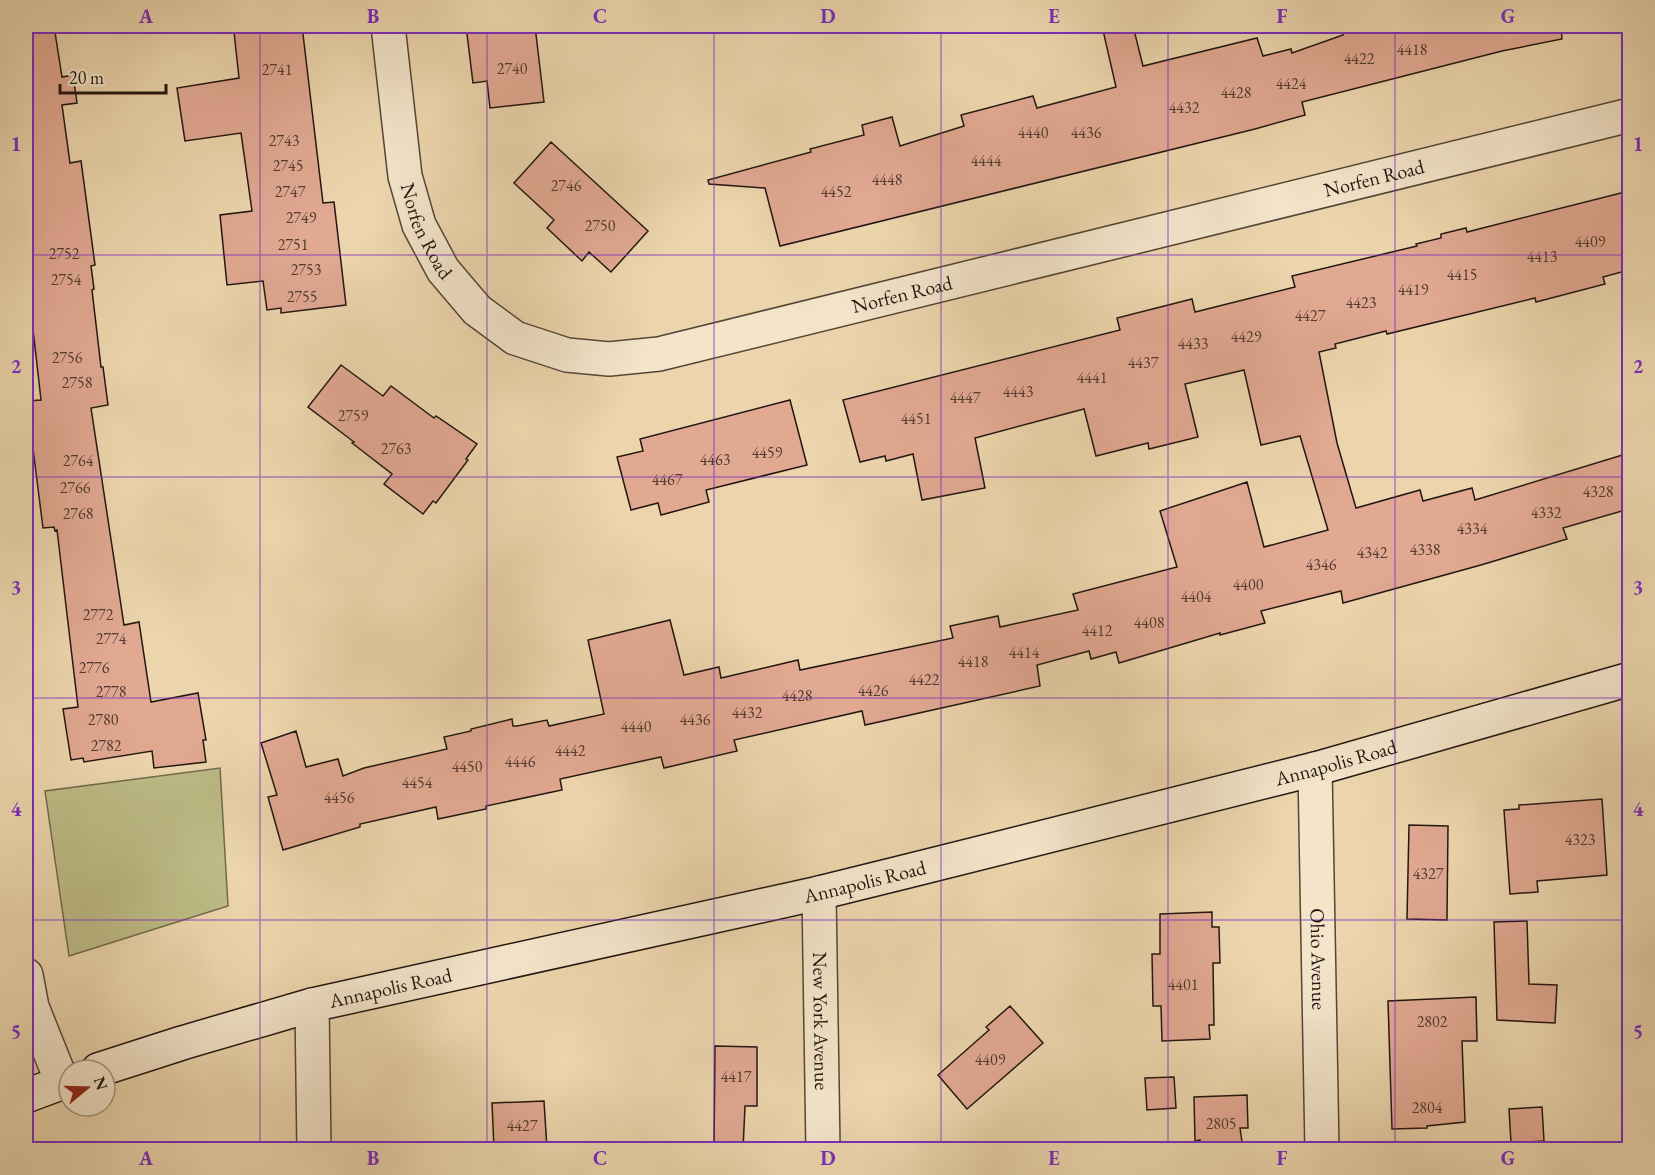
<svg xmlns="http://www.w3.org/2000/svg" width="1655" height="1175" viewBox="0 0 1655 1175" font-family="'EB Garamond',serif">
<rect width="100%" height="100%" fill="#ecd5ad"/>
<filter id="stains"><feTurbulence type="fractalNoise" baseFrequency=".00333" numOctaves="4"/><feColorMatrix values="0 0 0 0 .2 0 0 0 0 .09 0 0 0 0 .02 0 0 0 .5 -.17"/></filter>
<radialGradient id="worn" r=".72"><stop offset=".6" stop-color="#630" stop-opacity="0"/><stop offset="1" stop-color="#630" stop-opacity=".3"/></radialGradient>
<path fill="#bdbc86" stroke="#706a4b" stroke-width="1.5" d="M220,768l8,138 -159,50 -24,-165z"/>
<path fill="#e1a892" stroke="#221710" stroke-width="1.5" d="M26,26h28l8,51 11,-2 4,28 -15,2 8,58 11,-2 14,104 -4,1 3,23 -2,1 9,77h2l5,38 -17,3 33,217 15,-3 12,80 47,-9 8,47h-3l3,22 -52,6 -2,-17 -68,11 -1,-4 -12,2 -8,-51 15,-2 -21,-177 -2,1 -1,-4 -11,1 -16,-127 14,-1 -12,-106 -3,1z
M250,26h52l21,177 11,-1 12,103 -65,8v-5l-14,2 -4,-29 -36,4 -7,-70 32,-4 -11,-78 -56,8 -8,-53 62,-10 -5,-46 16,-2z
M466,26h69l9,76 -54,6 -3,-27 -14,2z
M1102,26h31l10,40 114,-28 6,18 28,-7 1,4 51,-18 -2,-9h220l1,13 -60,12 -200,51 3,13 -50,14 -475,117 -15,-58 -56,-4 -1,-4 103,-28 -1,-3 54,-14 -2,-10 30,-8 8,29 64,-20 -3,-11 72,-19 4,12 79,-21z
M551,142l97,89 -37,41 -22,-20 -7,9 -35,-33 7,-8 -40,-37z
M1629,191v79l-26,7 2,7 -69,18 -1,-4 -148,36 -1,-3 -51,13 1,4 -17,4 18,91 19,65 64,-18 3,11 49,-13 3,12 154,-47v56l-66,19 4,11 -86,26 -138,38 -2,-12 -80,20 4,12 -45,12v-2l-101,30 -3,-11 -25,7 -2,-8 -52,14 3,21 -175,39 -3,-14 -128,29 3,11 -73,17 -3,-11 -101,22 2,11 -76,16v3l-48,10 -2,-12 -76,17v3l-77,23 -15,-53 9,-2 -16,-52 35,-12 10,36 32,-8 5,17 21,-8 83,-19 -3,-12 27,-6v-2l41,-10 1,7h4l30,-6 2,6 55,-12 -16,-74 82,-20 14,55 35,-8 2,11 77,-18 2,10 153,-32 -3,-12 48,-10 2,11 78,-17 -5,-16 104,-27 -17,-56 87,-29 17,65 64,-17 -28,-94 -39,9 -17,-75 -59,14 13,53 -49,12 -1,-6 -52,13 -12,-47 -109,29 10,50 -63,12 -9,-46 -27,7 -1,-5 -25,6 -17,-62 277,-70 -3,-12 75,-19 3,13 100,-25 -3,-11 125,-30 -1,-2 25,-6v-4l25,-6 1,4z
M341,365l42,31 8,-10 43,32 2,-2 41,28 -11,15 2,1 -32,43 -3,-2 -10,13 -39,-30 8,-10 -40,-31 2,-1 -46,-35z
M790,400l17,65 -101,25 3,12 -48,13 -3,-12 -27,7 -14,-53 26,-6 -3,-12z
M1602,799l5,76 -70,6 1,11 -28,2 -6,-84 15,-1v-4z
M1409,825l39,1 -1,94 -40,-1z
M1212,912v15h7l1,36h-7l1,62h-5l1,14 -48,2 -1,-35h-8l-1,-52h8v-40z
M1527,921l2,63 28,1 -2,38 -58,-3 -3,-98z
M1476,997l1,44h-15l3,81 -38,4v2l-35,1 -4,-128z
M1010,1006l33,37 -76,66 -29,-34 51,-45 -3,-3z
M715,1046l42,1v59h-12l-2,43h-29z
M1174,1077l2,31 -29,2 -2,-32z
M1247,1095l1,33h-8l2,14 -42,2v-4l-5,1 -1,-44z
M544,1101l3,48h-53l-2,-46z
M1542,1107l2,34 -33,2 -2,-34z"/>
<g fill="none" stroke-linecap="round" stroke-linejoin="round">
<g stroke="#544637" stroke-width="36">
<g id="minor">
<path id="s1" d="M388,26l17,150 14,49 24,45 34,40 38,28 52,17 42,4 50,-5 971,-239"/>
<path id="s2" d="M1315,769l7,381"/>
<path id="s3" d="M819,893l4,257"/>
<path d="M26,975l6,32 30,75"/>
<path d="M312,1005l2,145"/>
</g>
</g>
<g stroke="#221710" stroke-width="36">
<g id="secondary">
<path id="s4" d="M98,1070l84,-27 130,-38 507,-112 89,-22 407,-102 315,-90"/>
<path d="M26,1096l43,-16"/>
</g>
</g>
<use href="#minor" stroke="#f3e4ca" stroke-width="33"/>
<use href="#secondary" stroke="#f3e4ca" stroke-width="33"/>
</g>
<path fill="none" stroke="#7b2cbf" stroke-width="1.5" stroke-opacity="0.55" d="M260,26v1124M487,26v1124M714,26v1124M941,26v1124M1168,26v1124M1395,26v1124M26,255h1604M26,477h1604M26,698h1604M26,920h1604"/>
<g text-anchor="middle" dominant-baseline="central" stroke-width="4.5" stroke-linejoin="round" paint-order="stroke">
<g font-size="16" fill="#523b30">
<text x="1412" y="49">4418</text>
<text x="1359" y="58">4422</text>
<text x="512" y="68">2740</text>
<text x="277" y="69">2741</text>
<text x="1291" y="83">4424</text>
<text x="1236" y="92">4428</text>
<text x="1184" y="107">4432</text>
<text x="1033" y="132">4440</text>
<text x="1086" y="132">4436</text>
<text x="284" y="140">2743</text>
<text x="986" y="160">4444</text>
<text x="288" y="165">2745</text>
<text x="887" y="179">4448</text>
<text x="566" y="185">2746</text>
<text x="290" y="191">2747</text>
<text x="836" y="191">4452</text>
<text x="301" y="217">2749</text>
<text x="600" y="225">2750</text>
<text x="1590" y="241">4409</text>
<text x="293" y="244">2751</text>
<text x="64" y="253">2752</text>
<text x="1542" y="256">4413</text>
<text x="306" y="269">2753</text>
<text x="1462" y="274">4415</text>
<text x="66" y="279">2754</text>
<text x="1413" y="289">4419</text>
<text x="302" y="296">2755</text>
<text x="1361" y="302">4423</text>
<text x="1310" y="315">4427</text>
<text x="1246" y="336">4429</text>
<text x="1193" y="343">4433</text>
<text x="67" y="357">2756</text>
<text x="1143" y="362">4437</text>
<text x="1092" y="377">4441</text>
<text x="77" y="382">2758</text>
<text x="1018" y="391">4443</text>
<text x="965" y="397">4447</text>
<text x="353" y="415">2759</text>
<text x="916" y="418">4451</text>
<text x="396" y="448">2763</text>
<text x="767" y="452">4459</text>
<text x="715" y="459">4463</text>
<text x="78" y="460">2764</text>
<text x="667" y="479">4467</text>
<text x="75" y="487">2766</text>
<text x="1598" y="491">4328</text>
<text x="1546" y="512">4332</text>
<text x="78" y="513">2768</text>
<text x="1472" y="528">4334</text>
<text x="1425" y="549">4338</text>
<text x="1372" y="552">4342</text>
<text x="1321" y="564">4346</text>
<text x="1248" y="584">4400</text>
<text x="1196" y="596">4404</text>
<text x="98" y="614">2772</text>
<text x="1149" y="622">4408</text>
<text x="1097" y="630">4412</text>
<text x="111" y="638">2774</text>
<text x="1024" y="652">4414</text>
<text x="973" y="661">4418</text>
<text x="94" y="667">2776</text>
<text x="924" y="679">4422</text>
<text x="873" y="690">4426</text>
<text x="111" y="691">2778</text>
<text x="797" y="695">4428</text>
<text x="747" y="712">4432</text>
<text x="103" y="719">2780</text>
<text x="695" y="719">4436</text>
<text x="636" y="726">4440</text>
<text x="106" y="745">2782</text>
<text x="570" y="750">4442</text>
<text x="520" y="761">4446</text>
<text x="467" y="766">4450</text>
<text x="417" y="782">4454</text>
<text x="339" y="797">4456</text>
<text x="1580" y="839">4323</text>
<text x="1428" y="873">4327</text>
<text x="1183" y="984">4401</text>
<text x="1432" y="1021">2802</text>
<text x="990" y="1059">4409</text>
<text x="736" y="1076">4417</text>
<text x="1427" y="1107">2804</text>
<text x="1221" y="1123">2805</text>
<text x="522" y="1125">4427</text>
</g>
<g font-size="20" fill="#221710" stroke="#f3e4ca">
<text stroke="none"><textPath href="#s1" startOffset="1236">Norfen Road</textPath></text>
<text stroke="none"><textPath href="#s1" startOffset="210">Norfen Road</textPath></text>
<text stroke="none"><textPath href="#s1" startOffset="750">Norfen Road</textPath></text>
<text stroke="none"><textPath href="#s4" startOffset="1276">Annapolis Road</textPath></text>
<text stroke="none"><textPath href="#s4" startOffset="790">Annapolis Road</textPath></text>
<text stroke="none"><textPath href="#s2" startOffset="190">Ohio Avenue</textPath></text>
<text stroke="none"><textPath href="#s4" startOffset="304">Annapolis Road</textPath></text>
<text stroke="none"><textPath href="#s3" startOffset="128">New York Avenue</textPath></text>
</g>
</g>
<rect width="1655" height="1175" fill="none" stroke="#ecd5ad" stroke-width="66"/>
<g transform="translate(87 1088) rotate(71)"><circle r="28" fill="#f3e4ca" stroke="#9f9280" stroke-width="1.5"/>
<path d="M0-4.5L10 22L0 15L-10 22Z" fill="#8f2418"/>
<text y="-9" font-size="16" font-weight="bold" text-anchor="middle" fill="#221710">N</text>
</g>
<path d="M60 84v9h106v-9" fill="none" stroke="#221710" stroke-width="3"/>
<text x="69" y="84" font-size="18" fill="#221710" stroke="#f3e4ca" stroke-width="4.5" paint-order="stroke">20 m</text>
<rect x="33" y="33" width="1589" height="1109" fill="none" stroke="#7b2cbf" stroke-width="2"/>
<g font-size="20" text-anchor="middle" font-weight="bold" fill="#7b2cbf">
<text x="146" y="23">A</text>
<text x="373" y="23">B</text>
<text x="600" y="23">C</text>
<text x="828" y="23">D</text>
<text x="1054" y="23">E</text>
<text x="1282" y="23">F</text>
<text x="1508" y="23">G</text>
<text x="16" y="151">1</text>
<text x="1638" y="151">1</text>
<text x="16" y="373">2</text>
<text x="1638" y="373">2</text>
<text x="16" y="594">3</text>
<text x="1638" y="594">3</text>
<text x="16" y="816">4</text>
<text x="1638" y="816">4</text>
<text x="16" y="1038">5</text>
<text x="1638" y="1038">5</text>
<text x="146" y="1165">A</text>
<text x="373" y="1165">B</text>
<text x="600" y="1165">C</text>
<text x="828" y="1165">D</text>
<text x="1054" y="1165">E</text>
<text x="1282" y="1165">F</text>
<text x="1508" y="1165">G</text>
</g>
<rect width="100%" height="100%" filter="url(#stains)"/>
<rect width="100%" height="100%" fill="url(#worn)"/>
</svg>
